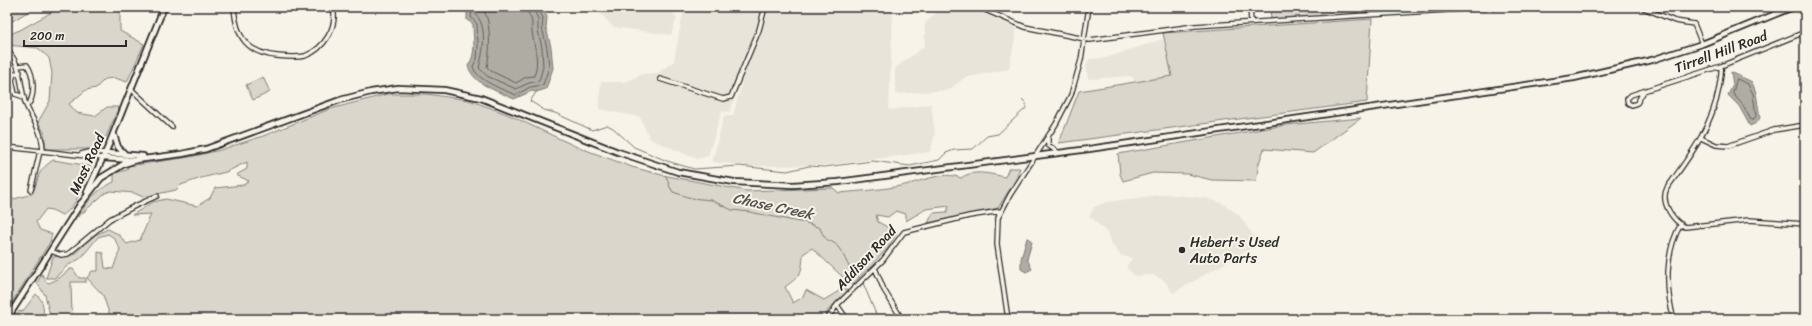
<svg xmlns="http://www.w3.org/2000/svg" width="1812" height="326" viewBox="0 0 1812 326" font-family="Sriracha,sans-serif">
<rect width="100%" height="100%" fill="#f7f3e8"/>
<filter id="ink" filterUnits="userSpaceOnUse"><feTurbulence type="fractalNoise" baseFrequency=".025" numOctaves="2"/><feDisplacementMap in="SourceGraphic" scale="8" xChannelSelector="R" yChannelSelector="G"/><feConvolveMatrix kernelMatrix="1 2 1 2 8 2 1 2 1" color-interpolation-filters="sRGB"/></filter>
<g filter="url(#ink)">
<path fill="#e8e4da" d="M595,7h80l-1,9 3,1 -6,18 -58,-8z
M684,7h209l-4,103 42,-6 4,30 -5,18 -103,13 -77,1 -38,-4 12,-46h9l11,-41 -15,37 -7,-1 -14,45 -11,3 -47,-20 -10,-22 -41,-8 2,-27h24l18,-8 15,-1 16,-12z
M943,7h25l49,21 -8,41 -45,9 -15,12 -54,4v-26l30,-22v-23z
M1163,39l10,37 -37,6 -5,-6 -43,3 -2,-14 3,-6 17,-1z
M1166,194l39,4 17,5 17,12 20,29 -86,49 -9,-13 -11,-5 -18,1 -9,-9 6,-9 -12,-3 -9,-12 -3,-9 -16,-16h-3l5,-11 13,-5z"/>
<path fill="#dad6cc" stroke="#82807c" d="M7,7h29l-27,16 -2,6z
M61,7h59v24l24,13 -17,38 -12,-4 -10,1 -9,9 -10,2 -17,14 8,9 18,3 12,-9h12l-13,30 -10,12h-50l-2,-17 -6,-10 12,-21 2,-28 -3,-15 -11,-10 -31,-3v-10l13,-5z
M1270,7h6l1,3 56,-3 34,8 -96,5z
M1372,19l-5,83 -308,41 20,-52 93,-15 -9,-43z
M263,77l7,15 -17,8 -7,-15z
M388,94h38l43,6 38,14 68,32 57,21 30,8 85,16 86,-3 6,5c20,-2 41,-3 61,-7 18,-3 43,-16 61,-8 12,-9 30,-4 44,-1l4,-9h11l-4,11 -18,29 -70,15 5,-10 14,-1 2,-6 -23,3 -20,12v-7l-10,-3 -8,6 -12,-2 2,7 19,10 -9,16 -35,36 -4,-1 -37,-35 -9,6c-1,20 -2,21 -18,33l8,16 10,-6 3,-7 18,10 20,-12 4,3 -20,19 -4,9h-713l-8,-24 -16,-17 5,-7h6v-19l5,1 2,15 8,1 7,-20 -6,-11 -6,-4 -10,3 -17,21 -14,8 -12,12h-9l7,-21 20,-2 22,-20 13,-6 10,5 9,10 13,-4 11,-26 -19,1 21,-13 13,-3 31,7 13,-8 5,-10 28,-3 6,-4 -13,-6 11,-6v-7l-21,10 -25,6 -20,7 -5,5 -33,7 -9,-4 -23,-2 -6,2 -27,24c10,-17 18,-27 36,-35v-9l13,-3 1,-4 62,-9 30,-7 43,-14 67,-27z
M1361,118l-48,35 -49,-4 -5,14 -3,18 -44,-1 -25,-6 -34,-1 -30,8 -3,-7 -2,-20 168,-29z
M53,160l38,6c-4,11 -17,46 -29,49l-10,-5 -6,-1 -10,13 4,8 12,4 -2,8 -43,68v-112l7,1 18,-5c9,-18 2,-20 21,-34z
M70,269h3l6,9h7v4h-15l1,36 3,1h-21l-4,-4 -5,-20 -8,-12 5,-9 4,8 3,1 9,-4z
M36,294c8,7 8,15 7,25h-30l5,-7 5,-1z"/>
<path fill="#afaca4" stroke="#7a7874" d="M470,7h70l4,3 3,7 -1,11 5,19 2,21 -7,21 -10,3 -4,-1 -18,8c-16,-8 -40,-14 -46,-33 9,-13 5,-27 5,-42l-6,-4v-8z
M1731,72l21,10 4,11 4,25 -4,5 -6,3 -11,-20 -11,-11 5,-10z
M1027,238h2l3,4 -5,17 5,10 -6,3 -5,-3v-10z"/>
<g fill="none" stroke-linecap="round" stroke-linejoin="round">
<path stroke="#605f5b" stroke-width="1" d="M473,7l-2,10 6,7 1,22 -1,13 -4,7c2,14 31,24 43,29l14,-8 13,-2 6,-18 -2,-19 -5,-20 1,-10 -5,-11
M478,7l-2,8c12,12 7,38 3,53l8,8 29,13 13,-6 10,-2 4,-14 -1,-19 -4,-18v-11l-5,-12
M484,7c0,7 3,9 4,15 2,14 2,31 -1,45l4,4 25,12 10,-6 8,-1c6,-15 0,-30 -2,-44 -1,-4 1,-10 -1,-13 -2,-5 -4,-7 -4,-12
M1737,79l11,5 5,10 3,22 -3,4h-2l-9,-16 -9,-10z"/>
<path stroke="#7a7874" stroke-width="1" d="M537,91l-7,10 14,9 11,3 37,17 15,-5 6,3 21,19 33,14 27,8 45,-3 48,5 22,-5 15,1 49,-6 37,5 29,-6 7,-7 8,-3 19,-1 14,-13 11,-2 28,-26v-5l-4,-4
M666,176l4,11 3,5 18,6 20,2 21,10 18,2 49,10h5l16,6c7,18 10,9 18,19 9,11 9,23 22,31
M863,283l15,36"/>
<g stroke="#2b2b2b" stroke-width="6">
<path id="minor" d="M234,7c2,30 13,46 43,49 9,1 19,2 28,0 19,-7 33,-29 28,-49
M978,7l47,20 65,13 105,-14 300,-19
M1250,7l1,15
M1641,7l34,14 19,3 8,20
M7,50c16,16 12,35 19,55 7,16 17,27 17,46
M18,66l9,-1c7,10 9,32 0,41
M1721,66c1,7 -1,14 -2,22 -7,39 -29,68 -52,100 -7,14 5,32 18,39l64,-7 56,4
M20,72l-6,2 -2,6 3,14 9,3
M660,79l63,20 8,-2 28,-67 6,-23
M131,89l41,38
M1644,91l-7,12 -5,2 -4,-2 -1,-4 4,-4 90,-29 84,-34
M1048,138v7l11,8
M1701,138l15,7 12,1 46,-16 31,-5
M7,147l96,11
M81,154l8,-2 17,1
M31,190l9,-39
M51,251l10,4 7,-1 42,-35 25,-13 22,-10
M875,268l9,22 18,29
M837,305l10,14
M827,319l10,-14 46,-45 21,-28 65,-16 32,-5
M1008,319l-11,-75 1,-26 12,-23 46,-71 15,-29 10,-35 8,-53
M1674,319c-9,-30 -9,-68 7,-95"/>
</g>
<g stroke="#2b2b2b" stroke-width="8">
<path id="major" d="M114,135l4,12 8,8
M106,153l37,3
M103,158l29,2
M87,192l20,-43 57,-142
M80,205l21,-27 23,-14 12,-4 46,-6 24,-5 134,-49 31,-8 27,-4 46,2 37,8 137,54 60,20 56,10 59,3 45,-3 251,-33 485,-71 78,-18 50,-16 91,-37
M7,319l74,-116"/>
</g>
<use href="#minor" stroke="#f7f3e8" stroke-width="3.5"/>
<use href="#major" stroke="#f7f3e8" stroke-width="4.5"/>
</g>
</g>
<circle fill="#2b2b2b" stroke="#f7f3e8" stroke-width="1.5" cx="1182" cy="250" r="4"/>
<g text-anchor="middle" dominant-baseline="central" stroke-width="4" stroke-linejoin="round" paint-order="stroke">
<g font-size="14" fill="#2b2b2b" stroke="#f7f3e8">
<text transform="translate(1721 52) rotate(-20)">Tirrell Hill Road</text>
<text transform="translate(87 164) rotate(-65)">Mast Road</text>
<text transform="translate(866 258) rotate(-47)">Addison Road</text>
</g>
<g font-size="14" fill="#2b2b2b" stroke="#f7f3e8" text-anchor="start">
<text x="1190" y="242">Hebert's Used<tspan x="1190" dy="16">Auto Parts</tspan></text>
</g>
<g font-size="15" font-style="italic" fill="#53524f" stroke="#f7f3e8">
<text transform="translate(773 206) rotate(12)">Chase Creek</text>
</g>
</g>
<rect width="1812" height="326" fill="none" stroke="#f7f3e8" stroke-width="24"/>
<rect x="12" y="12" width="1788" height="302" fill="none" stroke="#2b2b2b" stroke-width="1.5" filter="url(#ink)"/>
<path d="M24 40v6h102v-6" fill="none" stroke="#2b2b2b" stroke-width="2"/>
<text x="30" y="40" font-size="12" fill="#2b2b2b" stroke="#f7f3e8" stroke-width="3" paint-order="stroke">200 m</text>
</svg>
